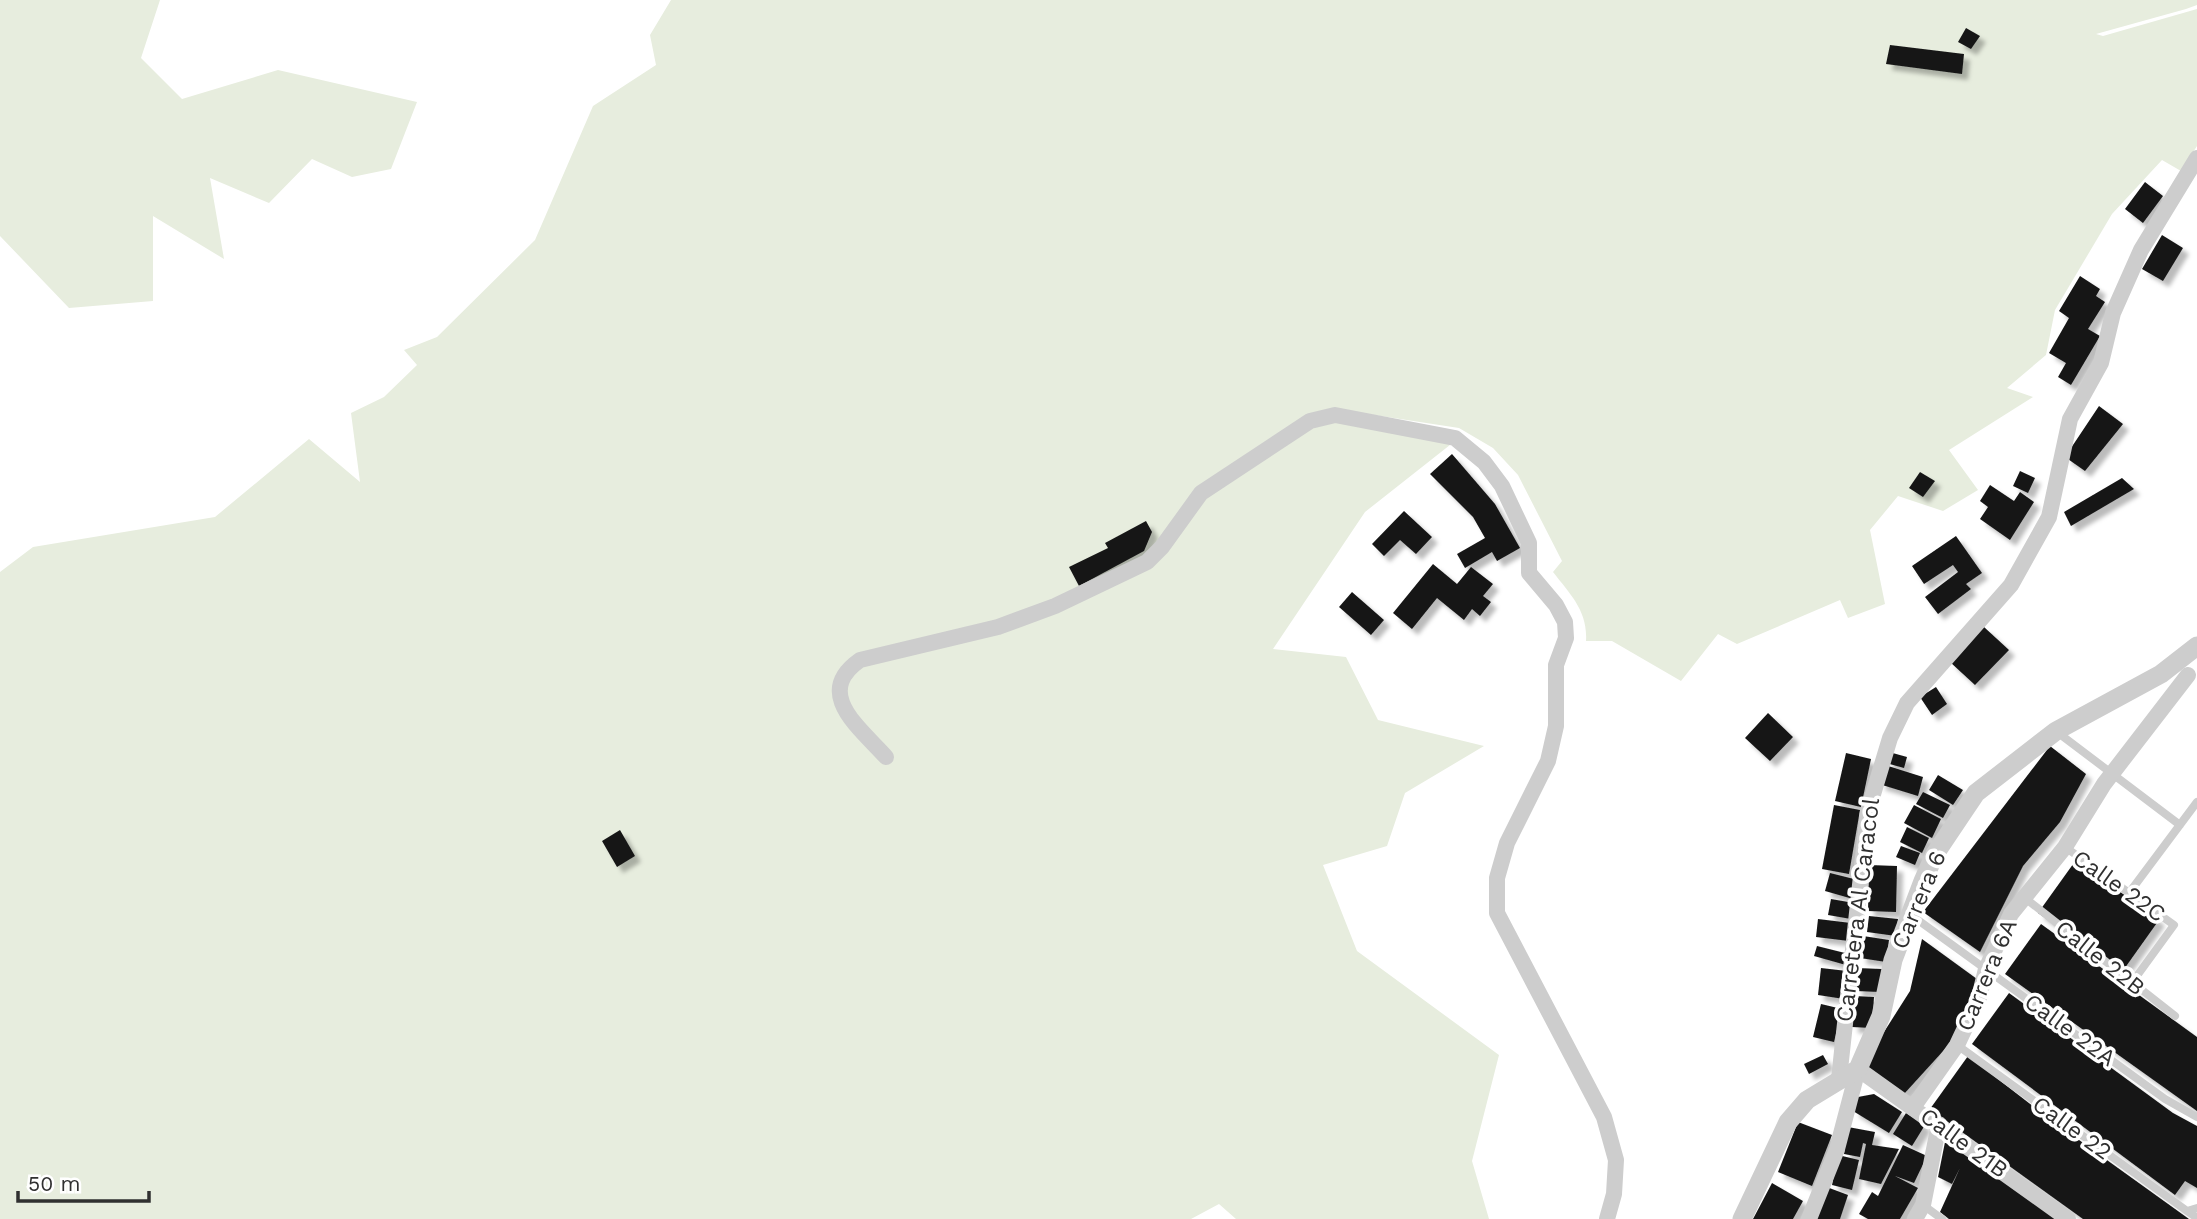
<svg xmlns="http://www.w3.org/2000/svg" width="2197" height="1219" viewBox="0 0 2197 1219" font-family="'Work Sans',sans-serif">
<defs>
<filter id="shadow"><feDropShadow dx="6" dy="6" stdDeviation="2" flood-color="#0004"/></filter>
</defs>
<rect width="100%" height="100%" fill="#fff"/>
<path fill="#e7edde" d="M0,0h160l-19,58 41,41 96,-29 139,32 -26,67 -39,8 -40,-18 -43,44 -59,-25 14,81 -71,-43v85l-84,7 -69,-72z
M671,0h1526v5l-11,4 -90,25 7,2 94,-27v137l-16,25 -19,-11 -50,54 -57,96 -9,45 -39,33 26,9 -84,53 29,40 -35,21 -45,-15 -28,34 15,74 -37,14 -8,-18 -103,44 -19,-10 -37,47 -69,-40h-26c2,-30 -16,-47 -33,-69l9,-11 -44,-86 -25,-27 -34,-20 -124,-19 -27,5 -112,74 -40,56 -14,13 -90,43 -56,21 -140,33c-51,38 -7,73 25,107l8,2 3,-9c-22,-26 -70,-60 -29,-88l137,-33 59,-22 92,-44 55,-70 105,-70 24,-5 120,19 -90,71 -92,137 73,8 32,63 106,26 -79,47 -18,53 -64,19 34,86 142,104 -27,106 17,58h-253l-17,-15 -28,15h-1191v-647l33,-25 182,-30 94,-78 51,43 -9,-69 33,-16 33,-32 -13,-15 33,-13 98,-97 58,-134 63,-41 -6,-30z"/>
<path fill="#171717" filter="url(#shadow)" d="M1966,28l14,8 -9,13 -13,-7z
M1890,45l74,9 -2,20 -76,-10z
M2145,182l18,14 -20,27 -18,-14z
M2162,235l21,13 -20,33 -21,-12z
M2080,276l20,13 -4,7 9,6 -17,27 12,7 -29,49 -13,-8 8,-14 -17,-10 20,-35 -10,-7z
M2099,406l24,18 -38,47 -20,-14z
M1452,454l43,50 25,44 -23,13 -5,-9 -27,16 -8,-14 28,-16 -12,-21 -43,-43z
M2020,471l15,7 -7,15 -15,-7z
M1920,472l15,9 -12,16 -14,-9z
M2122,478l12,11 -63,37 -7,-14z
M1990,485l24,16 6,-9 14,10 -24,38 -30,-21 8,-12 -8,-6z
M1404,511l28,26 -16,17 -16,-14 -16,16 -12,-12z
M1146,521l6,11 -8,19 -65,35 -10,-19 39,-19 -3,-5z
M1956,536l26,37 -16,11 5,5 -33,25 -13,-17 33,-25 -5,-7 -29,19 -12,-18z
M1433,564l24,20 14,-17 22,17 -10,12 8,6 -11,14 -8,-7 -8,11 -27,-22 -25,31 -19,-16z
M1352,592l32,28 -13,15 -32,-28z
M1984,627l25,23 -34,35 -25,-23z
M1936,687l11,17 -15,11 -12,-18z
M1768,713l25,24 -23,24 -25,-23z
M2050,746l36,28 -26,48 -37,44 -43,86 -57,-40z
M1889,752l18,5 -3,11 -18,-5z
M1846,753l25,6 -10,48 -26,-6z
M1885,765l38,12 -5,19 -39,-12z
M1938,775l25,15 -10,15 -24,-15z
M1923,792l27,13 -7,13 -27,-14z
M1834,805l26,5 -11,64 -27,-5z
M1914,805l27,14 -9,19 -28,-15z
M1907,827l22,11 -7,15 -22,-11z
M620,830l15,26 -18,11 -15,-26z
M1901,846l19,7 -5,12 -19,-8z
M2076,860l83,60 -37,52 -84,-59z
M1869,865l28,1 -1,46 -28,-1z
M1830,873l28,7 -5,19 -28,-8z
M1831,899l23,4 -3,16 -23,-4z
M1869,916l29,3 -2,17 -29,-4z
M1818,919l33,4 -2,18 -33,-4z
M2041,924l156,113v74l-192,-137z
M1863,936l26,4 -3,22 -26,-4z
M1922,939l55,40 -22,59 -51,56 -41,-29 47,-74z
M1817,946l32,8 -3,11 -32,-9z
M1821,968l26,3 -3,28 -26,-4z
M1857,968l25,1 -2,23 -24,-1z
M2009,993l164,120 24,13v62l-12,-7 -10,14 -203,-151z
M1854,996l20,1 -2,31 -20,-1z
M1821,1004l21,5 -8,33 -21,-5z
M1823,1055l5,9 -19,10 -5,-10z
M1968,1056l79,61 142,102h-106l-153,-110z
M1874,1094l28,18 -13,21 -36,-22 5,-14z
M1906,1113l19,12 -13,21 -19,-12z
M1798,1122l34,13 -20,51 -34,-14z
M1848,1127l27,5 -3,13 27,4 -18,35 -22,-5 7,-35 -3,-1 -3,14 -16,-3z
M1945,1142l36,21 78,56h-110l-9,-7 20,-44 -8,16 -14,-7z
M1903,1145l24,11 -13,27 -19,-7 23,12 -18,31h-32l-9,-5 13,-22 6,4z
M1838,1155l21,5 -7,30 -20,-5z
M1772,1183l31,18 -10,18h-40z
M1824,1186l24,9 -8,24h-28z"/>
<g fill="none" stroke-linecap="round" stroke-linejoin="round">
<path stroke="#cdcdcd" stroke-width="8" d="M2057,732l123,93
M2065,847l109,78 -43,59
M2129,893l68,-91
M2025,898l150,118
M1911,915l254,184 32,18
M1957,1045l230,166
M1923,1205l19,14
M2197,1208l-10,3 10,7"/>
<path stroke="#cdcdcd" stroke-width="16" d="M886,757c-27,-30 -73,-64 -26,-97l138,-33 57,-21 92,-44 15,-15 39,-54 109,-72 25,-6 120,23 29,24 18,24 27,57v30l27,32 9,17 1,16 -10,27v61l-8,35 -41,82 -10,35v35l107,204 12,43 -2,34 -7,25
M1839,1079l29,-268 22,-73 17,-35 104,-118 38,-68 21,-98 31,-56 12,-50 28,-63 56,-92
M1914,1106l43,-61 22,-47 7,-29 25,-55 54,-67 39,-63 84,-109
M1809,1219l28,-70 21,-80 210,150
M1915,1219l8,-14 16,-81"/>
<path stroke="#cdcdcd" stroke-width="19" d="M1742,1219l46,-97 19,-22 51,-31 23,-53 12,-56 30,-79 12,-27 41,-61 80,-62 105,-57 36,-28"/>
</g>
<g text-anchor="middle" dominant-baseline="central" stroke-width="7" stroke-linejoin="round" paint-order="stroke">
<g font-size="23" fill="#303030" stroke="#fff">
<text transform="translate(2119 886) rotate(35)">Calle 22C</text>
<text transform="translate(1919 900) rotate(-67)">Carrera 6</text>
<text transform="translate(1858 910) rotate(-83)">Carretera Al Caracol</text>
<text transform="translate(2100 958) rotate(38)">Calle 22B</text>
<text transform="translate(1987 975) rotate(-67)">Carrera 6A</text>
<text transform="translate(2070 1030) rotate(36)">Calle 22A</text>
<text transform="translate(2072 1128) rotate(36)">Calle 22</text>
<text transform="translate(1964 1143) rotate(36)">Calle 21B</text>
</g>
</g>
<path d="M18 1191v10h131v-10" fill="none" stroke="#303030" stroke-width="3.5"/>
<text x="28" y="1191" font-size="21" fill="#303030" stroke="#ffffff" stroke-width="5" paint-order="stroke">50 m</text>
</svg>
